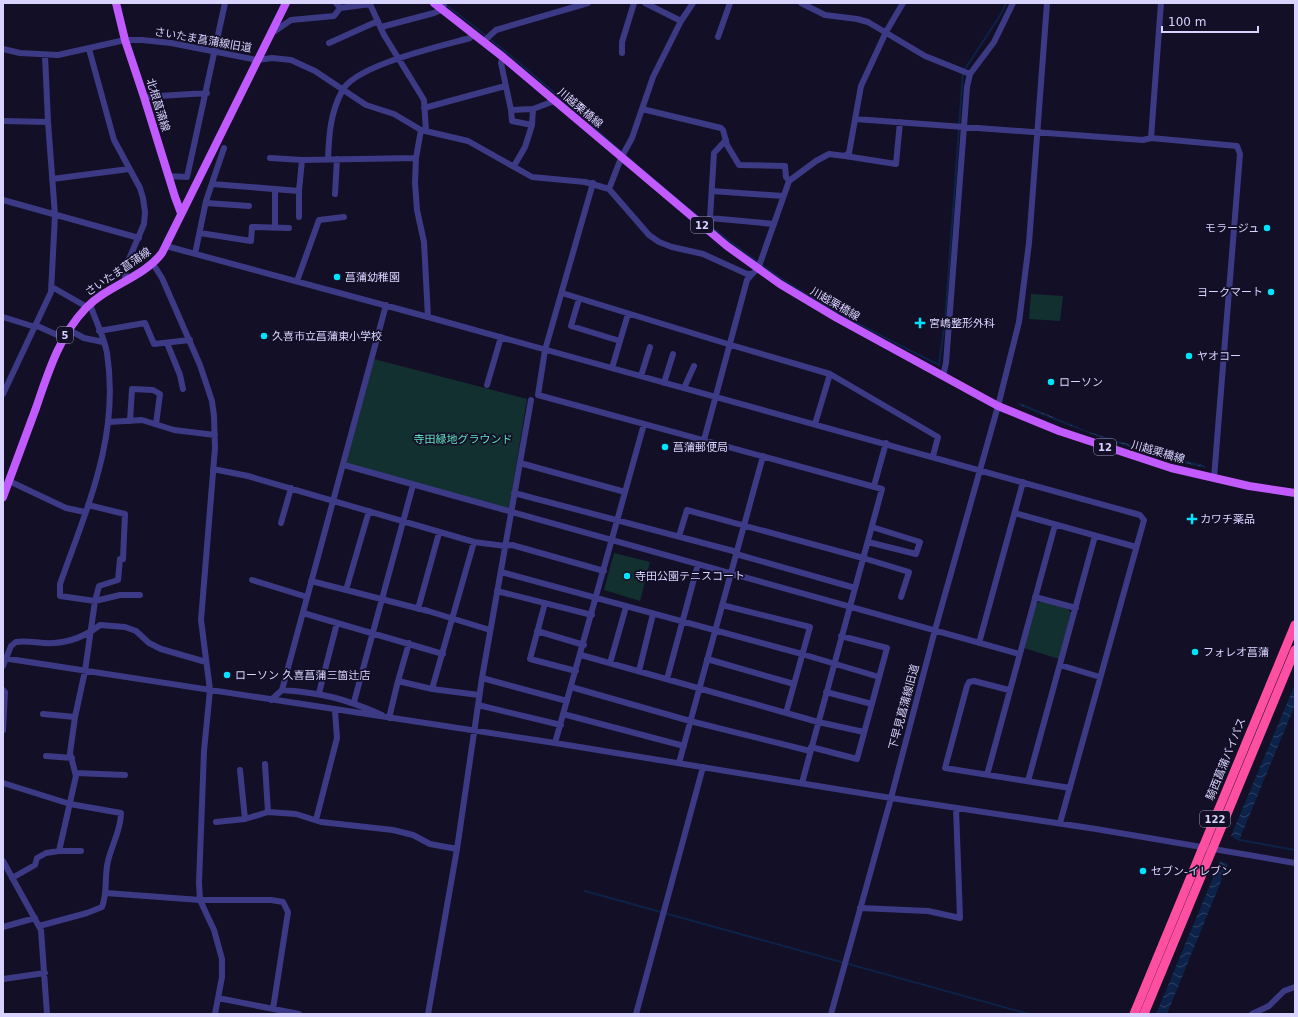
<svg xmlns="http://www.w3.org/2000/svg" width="1298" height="1017" viewBox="0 0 1298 1017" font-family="'DejaVu Sans','Noto Sans JP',sans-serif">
<defs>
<pattern id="water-waves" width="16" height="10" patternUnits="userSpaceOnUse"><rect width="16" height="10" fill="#0c2248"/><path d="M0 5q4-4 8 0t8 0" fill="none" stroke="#2f4163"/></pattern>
</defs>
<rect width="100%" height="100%" fill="#130f26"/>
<path fill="#12302f" d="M1031,294l32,2 -3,25 -31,-2z
M374,359l153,40 -18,110 -163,-46z
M614,553l36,9 -10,39 -36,-11z
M1041,601l27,8 3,4 -12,46 -35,-11 12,-44z"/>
<path fill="url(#water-waves)" d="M1020,403l69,29 49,15 68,19 -1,2c-64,-15 -125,-37 -186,-63z
M1295,684v21l-55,133 -9,-2z
M1220,861l8,3 -61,150h-11z"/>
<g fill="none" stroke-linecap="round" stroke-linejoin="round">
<path stroke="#0c2248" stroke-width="2" d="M446,5c112,83 209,185 323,265 53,37 112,66 170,95l6,-44 18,-249 38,-58 5,-11
M1234,835v2l6,3 55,10
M585,891l444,123"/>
<path stroke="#3d3a85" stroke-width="6" d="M336,3l4,5 30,-4 14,31 40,65 2,31
M645,3l36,18
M801,3l24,12 32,4 11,3 57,34 45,18
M381,27l53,-14 9,-4 1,-6
M272,33l19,-13 43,-4 6,-8
M718,37l12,-34
M484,41l12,-11 92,-27
M329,43l49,-22
M3,49l17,4 38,2 67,-15h17l29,3 86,17 15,-2 19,2 24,11 51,34 28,9 27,16 47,11 64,36 53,5 24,7 40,46 10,7 13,5 31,7 44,20h5
M89,49l25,91 26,48 3,10 2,14 -1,12 -18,42 -1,14
M622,53v-11l12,-39
M503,57l-2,6 10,47
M144,97l63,-4
M424,108l81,-22
M533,109l-1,16 -20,-4 -1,-11 22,-1 21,-8
M642,109l79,19 2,2 4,15 12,20 46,1 1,11 3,4
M855,119l288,21 8,-2 86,8 3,8 -26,324
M3,121l45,1
M421,130l-5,28 -1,25 2,27 7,32 4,75
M1151,138l10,-135
M845,156l51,8 4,-42
M270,158l32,2 -3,31
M328,159c1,-24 2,-45 14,-68 13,-26 100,-45 128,-53l5,-4
M302,160l114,-2
M514,166l11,-19 7,-22
M168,176l19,1 38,-174
M52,179l77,-10
M593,183l-48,167 -7,45 344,94 -80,294
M212,184l87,7v26
M609,189l12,-31 11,-20 21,-61 28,-56 12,-18
M712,191l71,5
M335,194l2,-35
M3,200l136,38
M206,203l43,3
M710,218l4,-65 12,-13
M702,225l8,-7 64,6
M275,227v-38
M200,233l51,8 1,-14 37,1
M166,246l262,71 712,198 4,5 -84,303
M195,254l11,-53 18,-53
M153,264l9,14 38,87 12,36 2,15 1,32 -14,172 9,70 -6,61 -5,132 1,17 14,30 8,29v18l-7,37
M297,281l22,-61 25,-3
M52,287l35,20
M562,293l169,52 99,29 108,63 -5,19
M579,299l-8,27 49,15
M3,317l32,10
M35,325l29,13
M69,330l15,8 19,4
M99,331l46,-8 9,21 36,-4
M167,343l13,32 3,14
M612,368l16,-54
M641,376l9,-29
M943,376l3,-13 21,-276 3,-13 24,-32 19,-39
M664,383l9,-29
M487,385l14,-48
M684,388l10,-22
M3,394l48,-102 4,-77 -7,-93 -3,-67
M130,421l2,-32 21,1 7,4 -4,30
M109,422l33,-2 32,10 41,5
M815,424l15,-50
M704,440l43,-160 5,-6 6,-5 31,-88 27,-20 13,-7 16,2 4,-3 12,-67 25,-54 17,-29
M520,463l105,29
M344,465l675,189
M213,469l35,7 226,66 31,4 7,-1 92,26
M9,481l57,27 19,4
M874,486l12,-43
M514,493l223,59
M88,505l37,9 -2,45h-3l-2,21 -19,6 -4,15 25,-6h20
M1015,513l121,34
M281,523l10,-35
M679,536l8,-26 176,48 46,14 -8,25
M474,542l-42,147 47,6
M868,542l48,12 4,-12 -48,-15
M736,554l119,34
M501,572l301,82 77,23
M252,580l55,17
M311,581l117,30 62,19
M346,590l23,-79
M497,591l95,24
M1035,597l41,11
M545,603l-15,56 46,12
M722,605l88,22 -24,86
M418,609l21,-76
M303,613l140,41
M537,631l47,14
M979,643l44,-161
M581,655l237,67 46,10
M3,658l552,85 336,55 205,31 199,34
M707,659l87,25
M610,663l16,-56
M1060,665l40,12
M3,666l8,-20 5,-4c12,-2 25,2 38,1 16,-1 33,-8 46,-18l25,2 11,4 13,12 12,6 45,13
M639,671l14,-57
M482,678l85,23
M667,679l31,-115
M398,681l11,-38
M571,687l119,34 120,30
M3,690l2,2 -2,38
M282,690c40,3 62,8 100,25
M1009,690l-35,-9 -5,1 -2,4 -22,82 125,20
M826,692l46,12
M319,693l18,-70
M271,700l11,-10 104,-385
M354,702l59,-217
M478,705l83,20
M43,714l32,3
M563,714l121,32
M389,718l9,-37 34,8
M555,743l89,-319
M811,747l46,12 30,-111 -46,-12
M46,756l26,2
M679,763l84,-307
M265,764l3,48
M240,770l5,49
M76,773l49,2
M987,775l68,-250
M1028,781l67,-245
M3,783l67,21 51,9c0,17 -9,31 -13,48 -4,15 0,31 -6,46l-15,6 -48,13
M316,820l21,-82 -2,-27
M216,822l29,-3 23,-7 28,2 25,8 72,8 20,5 17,9 27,5
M59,851l17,-75 -6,-23 5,-36 10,-46 10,-70 -35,-5v-12c27,-77 60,-147 47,-231 -3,-17 -12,-33 -17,-49
M3,861l38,69 6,84
M12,878l23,-13 2,-7 9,-5 13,-2h22
M106,893l94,7h71l12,2 5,10 -15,97
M860,908l68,3 32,7 -4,-110
M3,927l32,-9
M3,979l42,-6
M218,998l81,16
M428,1014l29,-165 25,-171 49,-278
M636,1014l67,-247
M831,1014l60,-216 44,-168 63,-224 21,-84 10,-79 18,-240
M1252,1014l17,-8 15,-15 11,-4"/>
<path stroke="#c25bff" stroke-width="8" d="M116,3l9,37 19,57 31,100 6,16
M434,3l69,54 224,189 53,38 57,34 161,88 61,25 112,37 78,18 46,7
M3,497c11,-29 22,-59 33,-89 12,-35 23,-72 50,-100 22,-23 57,-30 76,-55l124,-250"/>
<path stroke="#ff4fa3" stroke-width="9" d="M1134,1014l161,-389
M1144,1014l151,-364"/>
</g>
<g fill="#00e5ff" stroke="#130f26" stroke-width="1.5">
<circle cx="1267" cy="228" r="4"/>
<circle cx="337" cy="277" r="4"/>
<circle cx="1271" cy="292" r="4"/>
<path d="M918 317h4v4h4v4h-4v4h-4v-4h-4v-4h4z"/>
<circle cx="264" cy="336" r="4"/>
<circle cx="1189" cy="356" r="4"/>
<circle cx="1051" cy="382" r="4"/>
<circle cx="665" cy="447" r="4"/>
<path d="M1190 513h4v4h4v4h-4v4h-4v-4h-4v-4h4z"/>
<circle cx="627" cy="576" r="4"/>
<circle cx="1195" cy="652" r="4"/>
<circle cx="227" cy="675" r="4"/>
<circle cx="1143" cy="871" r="4"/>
</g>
<g text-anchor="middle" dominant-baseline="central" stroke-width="3.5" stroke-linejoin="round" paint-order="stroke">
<g fill="#130f26" stroke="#9e99be" stroke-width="1">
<rect x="691" y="217" width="22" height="16" rx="3"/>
<rect x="57" y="327" width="16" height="16" rx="3"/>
<rect x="1094" y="439" width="22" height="16" rx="3"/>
<rect x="1200" y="811" width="30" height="16" rx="3"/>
</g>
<g font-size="10" font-weight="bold" fill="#d9d4ff">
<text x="702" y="225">12</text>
<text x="65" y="335">5</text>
<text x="1105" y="447">12</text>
<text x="1215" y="819">122</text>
</g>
<g font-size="11" fill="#d9d4ff" stroke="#130f26">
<text transform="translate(203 40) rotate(10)">さいたま菖蒲線旧道</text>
<text transform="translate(158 105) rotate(73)">北根菖蒲線</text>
<text transform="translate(580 108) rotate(40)">川越栗橋線</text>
<text transform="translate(118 272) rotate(-34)">さいたま菖蒲線</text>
<text transform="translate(835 304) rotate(30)">川越栗橋線</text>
<text transform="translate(1158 452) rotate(16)">川越栗橋線</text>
<text transform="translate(904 707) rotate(-75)">下早見菖蒲線旧道</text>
<text transform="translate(1226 759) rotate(-68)">騎西菖蒲バイパス</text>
</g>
<g font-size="11" fill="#d9d4ff" stroke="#130f26" text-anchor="start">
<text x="1259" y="228" text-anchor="end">モラージュ</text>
<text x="345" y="277">菖蒲幼稚園</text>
<text x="1263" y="292" text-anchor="end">ヨークマート</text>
<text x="929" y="323">宮嶋整形外科</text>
<text x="272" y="336">久喜市立菖蒲東小学校</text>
<text x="1197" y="356">ヤオコー</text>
<text x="1059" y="382">ローソン</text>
<text x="673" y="447">菖蒲郵便局</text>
<text x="1200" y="519">カワチ薬品</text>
<text x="635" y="576">寺田公園テニスコート</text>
<text x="1203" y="652">フォレオ菖蒲</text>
<text x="235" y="675">ローソン 久喜菖蒲三箇辻店</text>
<text x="1151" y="871">セブン-イレブン</text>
</g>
<g font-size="11" fill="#5fe0c0" stroke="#130f26">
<text x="463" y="439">寺田緑地グラウンド</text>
</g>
</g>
<rect width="1298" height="1017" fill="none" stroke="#d9d4ff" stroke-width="8"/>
<path d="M1162 26v6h96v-6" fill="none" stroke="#d9d4ff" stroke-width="2"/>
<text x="1168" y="26" font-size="12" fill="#d9d4ff" stroke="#130f26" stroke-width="3" paint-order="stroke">100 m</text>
</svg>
